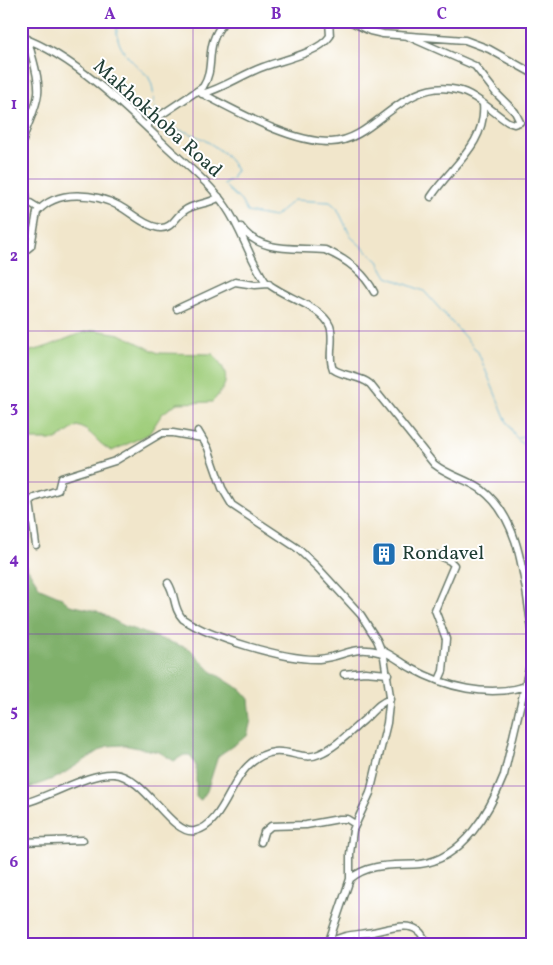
<svg xmlns="http://www.w3.org/2000/svg" width="553" height="965" viewBox="0 0 553 965" font-family="Vollkorn,serif">
<rect width="100%" height="100%" fill="#fff"/>
<filter id="ink" filterUnits="userSpaceOnUse"><feTurbulence type="fractalNoise" baseFrequency=".02" numOctaves="2"/><feDisplacementMap in="SourceGraphic" scale="10" xChannelSelector="R" yChannelSelector="G"/><feConvolveMatrix kernelMatrix="1 2 1 2 8 2 1 2 1" color-interpolation-filters="sRGB"/></filter>
<filter id="wash" filterUnits="userSpaceOnUse"><feTurbulence type="fractalNoise" baseFrequency=".0096" numOctaves="4" result="noise"/><feDisplacementMap in="SourceGraphic" scale="20" xChannelSelector="R" yChannelSelector="G"/><feGaussianBlur stdDeviation="1.12" result="paint"/><feColorMatrix in="noise" values="0 0 0 0 0 0 0 0 0 0 0 0 0 0 0 0 0 1.4 0 .05"/><feComposite in="paint" operator="in"/></filter>
<g filter="url(#wash)">
<rect width="100%" height="100%" fill="#f1e6cb"/>
<path fill="#9fcd7a" stroke="#5f8557" d="M95,330l25,4 38,19 55,1c17,20 17,29 -1,48l-35,1 -15,11 -13,20 -37,17c-14,-6 -21,-22 -35,-25l-21,14h-35v-88c27,-1 48,-18 74,-22z"/>
<path fill="#7fb06a" stroke="#4f764f" d="M21,558l19,30 19,8 11,9 27,6 27,15 66,23 21,22 30,19 8,9 2,21 -4,16 -29,20 -11,35 -6,9 -5,-3v-31l-6,-11h-6l-10,6 -15,-9 -36,-7 -16,1 -49,31 -37,14z"/>
<g fill="none" stroke-linecap="round" stroke-linejoin="round">
<path stroke="#56b0d4" stroke-width="1" d="M117,21c-2,25 7,32 24,49 2,2 7,5 8,8 7,12 2,26 9,37
M160,119l12,10c20,1 58,22 64,42l-4,8 -8,4v2l17,16 6,11 27,5 20,-17 36,2 7,6 14,29 27,24 9,16 37,14 54,61 29,70 10,17 15,14
M517,439l15,-8"/>
</g>
</g>
<g filter="url(#ink)">
<g fill="none" stroke-linecap="round" stroke-linejoin="round">
<g stroke="#687869" stroke-width="9">
<path id="minor" d="M349,21l21,10 13,3 82,6 24,9 43,24
M21,37c51,18 105,70 143,107 22,21 45,38 62,63 16,23 23,51 39,74 16,16 56,24 65,45 5,14 -3,30 3,43 11,8 26,6 37,15l64,80c15,12 33,15 48,26 40,30 42,94 50,139
M197,91c38,19 91,51 134,51 45,-1 71,-65 126,-52 19,4 35,22 51,32l6,2 6,-2 -5,-10 -19,-19 -21,-27 -68,-30
M202,94c24,-7 39,-19 61,-27 19,-7 56,-14 67,-31l-1,-15
M21,117l11,-6
M146,125l57,-38c14,-22 -1,-40 22,-66
M21,155c1,-26 14,-39 17,-61 2,-17 -7,-38 -10,-55
M21,164l6,37 13,8
M431,197c19,-30 56,-53 52,-93
M241,227c19,27 55,20 84,23 21,9 39,22 49,42
M21,254l10,-8 6,-34c20,-23 58,-19 82,-6 13,7 26,20 41,22 12,1 15,-11 24,-17 10,-8 24,-6 35,-14
M177,309l58,-27 20,3 14,-1
M198,431l10,17 14,40 10,17 65,43 20,19 44,48 16,25 7,17 6,39 -3,27 -17,70 -17,37 -3,24v25l-22,65
M36,545l-6,-43 4,-4 24,-8 3,-12 54,-17 47,-28h11l29,5
M437,555l13,6 4,4 -19,45 11,29 -3,32 -4,9
M168,583c8,12 5,26 15,36 28,19 102,41 136,40 26,-2 34,-15 63,-6
M381,650c11,5 20,12 30,18 34,19 77,30 115,18
M344,674l21,-2 23,2
M21,804c27,-6 68,-32 93,-30 31,2 57,62 81,57 28,-6 35,-51 56,-68 29,-25 48,1 68,-9 16,-6 32,-23 45,-34 9,-8 14,-17 26,-21
M21,842l62,-2
M261,842l3,-10 7,-6 35,-1 33,-6h8l8,5
M350,879c20,-17 46,-13 70,-15 43,-5 70,-53 84,-89l28,-119
M329,943c14,-9 28,-8 44,-11 17,-3 46,-16 53,12"/>
</g>
<use href="#minor" stroke="#fff" stroke-width="6"/>
</g>
</g>
<path fill="none" stroke="#7b2cbf" stroke-width="1" stroke-opacity="0.55" d="M193,21v923M359,21v923M21,179h511M21,331h511M21,482h511M21,634h511M21,786h511"/>
<defs>
<g id="building-square" transform="scale(1.25)"><rect x="-9" y="-9" width="18" height="18" rx="4" fill="#1f6fb2" stroke="#fff"/><path d="M-4-6H4V6H1V3H-1V6H-4ZM-2.5-4.3h1.7v1.8h-1.7ZM.8-4.3h1.7v1.8H.8ZM-2.5-1h1.7V.8h-1.7ZM.8-1h1.7V.8H.8Z" fill="#fff"/></g>
</defs>
<g fill-rule="evenodd">
<use href="#building-square" x="384" y="554"/>
</g>
<g text-anchor="middle" dominant-baseline="central" stroke-width="4" stroke-linejoin="round" paint-order="stroke">
<g font-size="20" fill="#1f3d34" stroke="#fff">
<text transform="translate(157 119) rotate(42)">Makhokhoba Road</text>
</g>
<g font-size="20" fill="#1f3d34" stroke="#fff" text-anchor="start">
<text x="402" y="554">Rondavel</text>
</g>
</g>
<rect width="553" height="965" fill="none" stroke="#fff" stroke-width="55"/>
<rect x="28" y="28" width="498" height="910" fill="none" stroke="#7b2cbf" stroke-width="2"/>
<g font-size="16" text-anchor="middle" font-weight="bold" fill="#7b2cbf">
<text x="110" y="19">A</text>
<text x="276" y="19">B</text>
<text x="442" y="19">C</text>
<text x="14" y="109">1</text>
<text x="14" y="261">2</text>
<text x="14" y="412">3</text>
<text x="14" y="564">4</text>
<text x="14" y="716">5</text>
<text x="14" y="867">6</text>
</g>
</svg>
